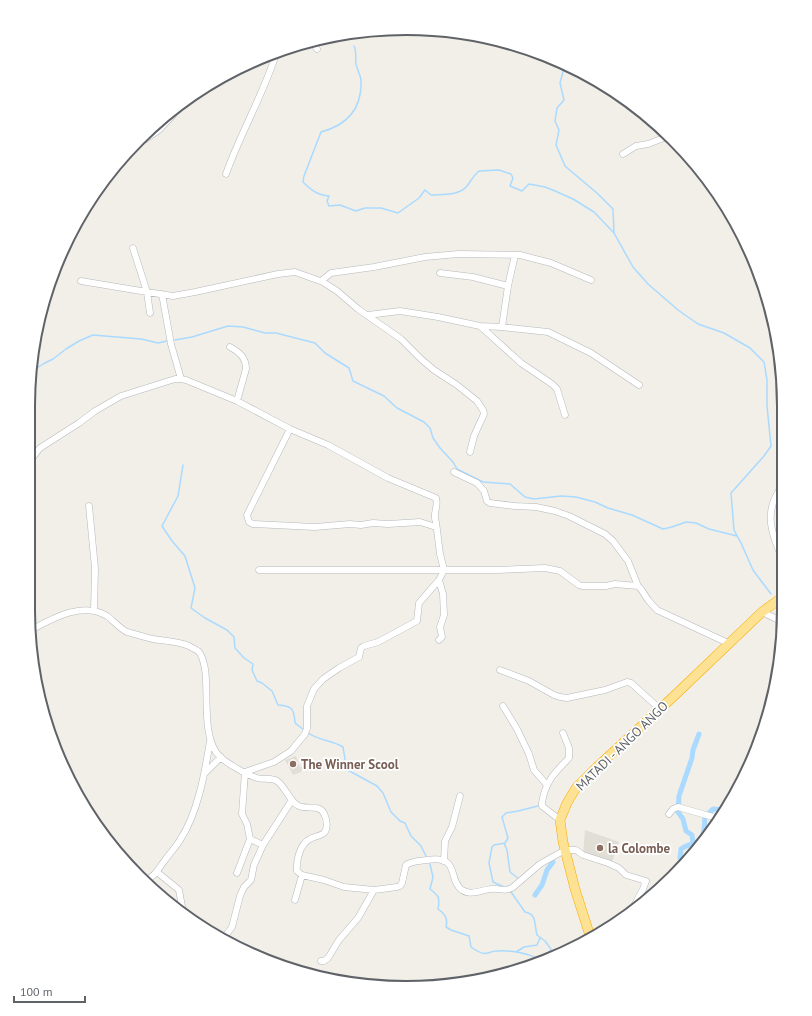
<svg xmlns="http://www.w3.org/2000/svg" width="812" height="1016" viewBox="0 0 812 1016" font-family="'PT Sans',sans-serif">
<rect width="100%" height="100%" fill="#f1efe8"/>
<path fill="#e1ded6" d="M296,756l4,11h4l-3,5 -8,3 -8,-15z
M585,830l34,12 -7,20 -29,-7z"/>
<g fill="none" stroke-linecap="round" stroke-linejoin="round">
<path stroke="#aadaff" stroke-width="1.5" d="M348,33l2,4
M354,46c3,6 1,12 2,18 1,6 5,11 5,17 1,28 -14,44 -40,51l-17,44 -1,6c8,8 14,13 26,14l-2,5 2,5 11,-1 16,6 9,-3h16l17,5 21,-15 6,-8 6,5c11,-1 28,1 36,-9 4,-5 6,-10 12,-15l20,-1 12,4 2,4 -3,8 12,5 7,-7 16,3 10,4 18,8 21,13 20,21 19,34 15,17 30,26 20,14 26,9 26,15 14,14 3,18v26l4,40 -7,10 -33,37 3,37 7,13 12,27 18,24
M565,64l-5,19 4,17 -7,8 -2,13 4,9 -3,15 9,21 33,28 15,15 1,24
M175,340l17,-3 36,-11 15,1 22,6h11l39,10 10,10 24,15 4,13 31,15 13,12 27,14 6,6 3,10 7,10 13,14 4,7 26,13 27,2 15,13 9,2 27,-3 15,1 19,5 13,6 24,7 31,14 9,-2 14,-5 10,1 13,6 28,7
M31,372l12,-8 10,-5 13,-10 13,-8 14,-6 48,4 17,4 9,-2
M183,465l-5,31 -16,30 10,15 13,15 10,32 -4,20 14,10 22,12 7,7 1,11 9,10 9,6 -1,6 5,11 5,2 10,8 6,14c15,1 16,4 17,18l9,7
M307,732c11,9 25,8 36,15l2,12 -2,4 1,5 33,18 6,7 8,19 9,9 5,2 6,13 10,10 5,10
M504,843l3,7 3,22 9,7
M430,864l3,13 -3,12c9,7 10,8 8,20 7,5 10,9 8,18l5,3 18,6 2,11c4,3 11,8 17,6 3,-1 5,-2 9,-2 12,-1 33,2 42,9
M504,887l-11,-5 -4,-19 3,-16 2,-2 11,-2 3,-5 -6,-21 4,-4 12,-2 20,-5
M511,892l14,20c12,2 9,12 12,23l8,6 6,8 -5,9
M516,952l8,-5 13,-2 3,-7"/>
<path stroke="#aadaff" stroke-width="5" d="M693,844l-1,-9 -6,-4 -3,-12 -5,-7 1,-16 13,-38 1,-8 6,-16
M684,863l-4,-5 1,-9c5,-4 9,-4 14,-6 11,-5 9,-17 10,-26l8,-8 10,1
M535,895l7,-10 5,-15 6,-8"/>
<g stroke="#b5b8bc" stroke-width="7">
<path id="minor" d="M312,42l5,7
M132,148l27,-18 14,-15
M623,154l13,-8 12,-2 21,-8
M691,164l5,1
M226,174c14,-40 36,-77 49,-117l4,-7
M133,248l14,44 26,4 22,-4 83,-18 17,-2 28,10 14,9 21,18 43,30 20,20 13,11 23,15 20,16 6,9 1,4 -10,22 -4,16
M81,281l66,11 3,21
M321,281l10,-8 43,-6 51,-10 33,-3 62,1 31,8 40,17
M508,286l7,-31
M162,294l9,50 10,35
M368,315l32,-4 38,6 42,9 22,1 6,-41 -35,-9 -33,-4
M480,326l41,37 31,21 5,5 8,26
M502,327l46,5 43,21 48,32
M230,347c9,5 16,10 16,22l-9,32
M290,429l-43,86 2,7 4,2 62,3 35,-3 11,1 12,-2 15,1 32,-2 16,5
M29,462l11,-14 39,-25 16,-12 26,-15 54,-17h6l5,1 51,21 53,28 38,16 60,33 48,20c3,8 -4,16 0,24l4,32 4,16h53l48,-2 15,3 19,14 3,1h24l9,-2 23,2 3,3 7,11 9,10 71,33
M454,472l23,11 7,8 3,10 3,2 25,3 21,1 19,4 14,5 36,18 8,7 15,20 10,25
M784,484c-22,26 -13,50 0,78
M89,506l6,62 -1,43
M259,570h185l-5,10 -20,23 -2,18 -39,21 -14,4 -3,2 -2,9 -20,11 -16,11 -9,10 -7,17v22l-2,6 -14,17 -17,11 -29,10 -3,42 5,10 3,15 13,6
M762,612l21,10
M31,630c22,-12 52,-29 76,-14 7,5 12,12 20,16 8,2 17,5 26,7 11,2 25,2 36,7 3,2 8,4 10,6 4,5 5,12 6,17 4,25 -4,69 15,88 8,7 27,18 37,21 7,2 14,-1 20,3 9,6 13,22 22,25 9,4 22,-3 26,10 2,4 3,13 -1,17 -3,3 -10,3 -14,6 -10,5 -14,21 -13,32l5,4 22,5 20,7 30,3 23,-3 3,-1 2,-3 4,-18c6,-4 14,-4 21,-5 34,-5 20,19 35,30 9,6 19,0 29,-1 8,-1 14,3 21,-1l28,-24 25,-14h11l7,5 25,8 11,5 7,7 20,6 -3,8 -12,23
M439,640l3,-3 -2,-10 4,-12 -1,-21 -4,-14
M500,670l29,11 25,14 6,2 7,1 38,-8 22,-8 4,1 29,26
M503,706l14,23 12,25 5,16 13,15
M205,773l16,-16
M669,814l4,-5 5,-2 35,10 5,2
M560,820l-18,-14v-3c3,-21 13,-31 27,-45v-10l-6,-15
M444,861l1,-20 7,-14 8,-31
M157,872l22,18 4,22
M237,873l13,-34
M144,881c11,-4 14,-12 21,-21 5,-7 11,-13 15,-20 18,-27 25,-68 30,-99
M295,900l7,-25
M226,941v-6l6,-8 8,-31 4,-9 7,-7 3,-15 9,-20 29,-45
M321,961h3l4,-3 11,-18 19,-22 16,-28"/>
</g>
<g stroke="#f9ab00" stroke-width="10">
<path id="highway" d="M591,939l-16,-50 -12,-47 -3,-22 7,-17 9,-15 21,-21 76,-70 89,-85 22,-16"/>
</g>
<use href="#minor" stroke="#fff" stroke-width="6"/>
<use href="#highway" stroke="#fde293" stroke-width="9"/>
</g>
<g fill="#8d6e63" stroke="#fff" stroke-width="1.5">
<circle cx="293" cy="764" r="4"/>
<circle cx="600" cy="848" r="4"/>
</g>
<g text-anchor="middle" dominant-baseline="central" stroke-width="3.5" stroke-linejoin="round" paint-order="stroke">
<g font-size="13" fill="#5f6368" stroke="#fff">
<text transform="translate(622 746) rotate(-44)">MATADI - ANGO ANGO</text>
</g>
<g font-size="13" font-weight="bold" fill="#785e54" stroke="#fff" text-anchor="start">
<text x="301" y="764">The Winner Scool</text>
<text x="608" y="848">la Colombe</text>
</g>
</g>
<path d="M0 0H812V1016H0ZM406 35H406A371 371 0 0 1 777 406V610A371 371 0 0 1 406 981H406A371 371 0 0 1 35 610V406A371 371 0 0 1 406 35Z" fill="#fff" fill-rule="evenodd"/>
<path fill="none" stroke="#5f6368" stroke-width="2" d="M406 35H406A371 371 0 0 1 777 406V610A371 371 0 0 1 406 981H406A371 371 0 0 1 35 610V406A371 371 0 0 1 406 35Z"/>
<path d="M14 996v6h71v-6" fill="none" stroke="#5f6368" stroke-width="2"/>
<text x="20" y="996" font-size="12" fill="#5f6368" stroke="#ffffff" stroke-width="3" paint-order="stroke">100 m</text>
</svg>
